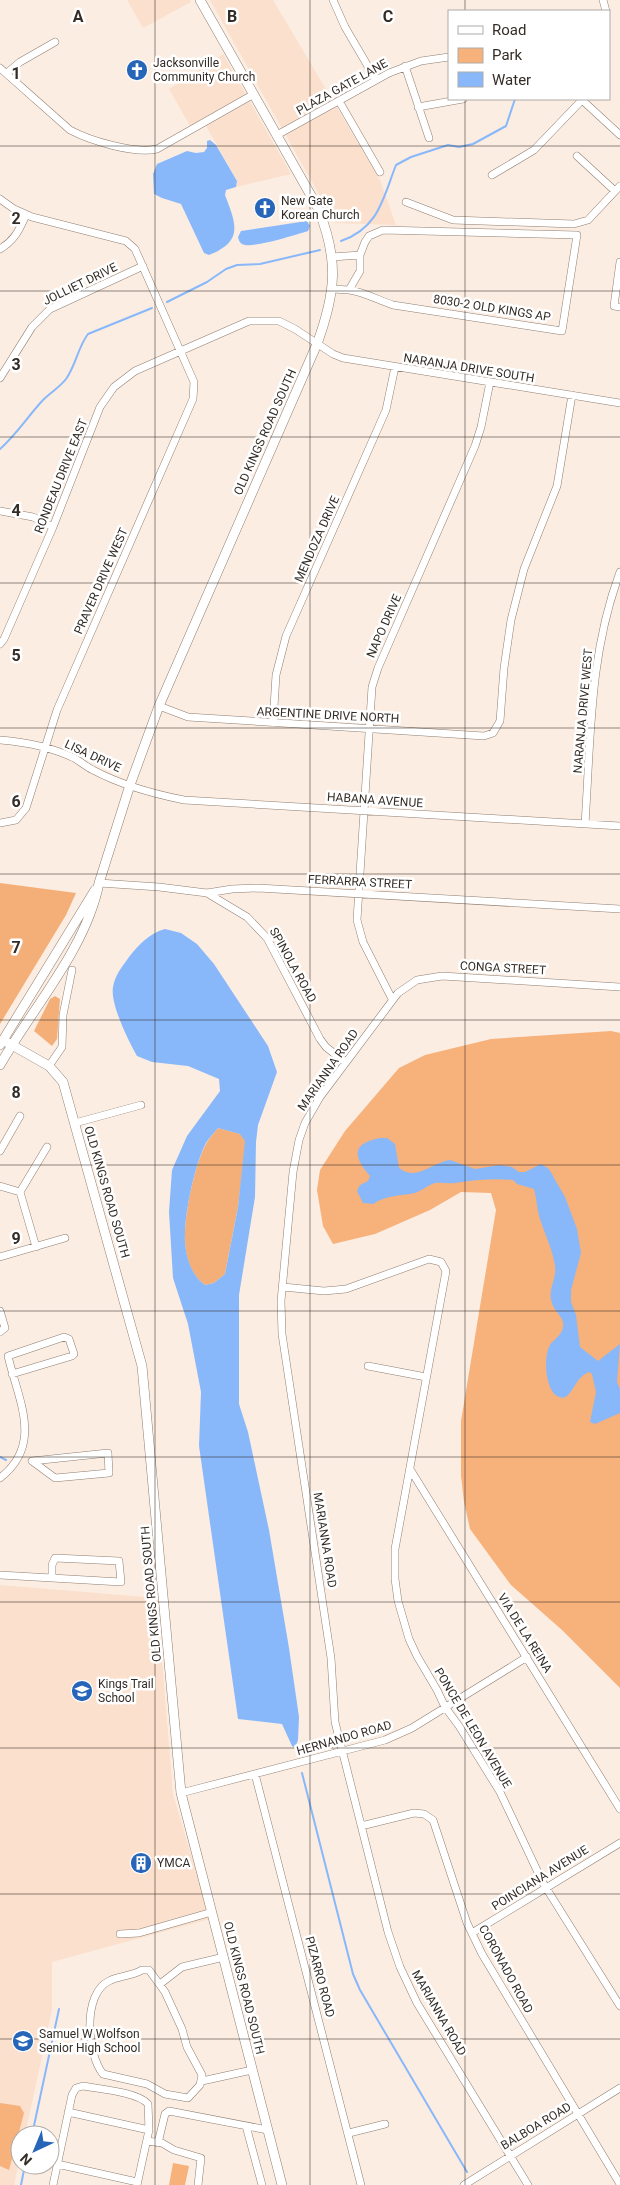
<svg xmlns="http://www.w3.org/2000/svg" width="620" height="2185" viewBox="0 0 620 2185" font-family="Roboto,sans-serif">
<rect width="100%" height="100%" fill="#fcede2"/>
<path fill="#fae0cd" d="M127,0h63l1,2 -48,26z
M210,0h63l107,180 16,45 -61,-2z
M223,54l68,120 -55,13 1,-7 -35,-61 -12,7 -21,-37z
M0,1585l157,13 16,196 37,125 -158,43v48l-27,125h-5v23l-6,27h-14z"/>
<path fill="#f7b17b" d="M611,1031l9,2v655l-58,-58 -51,-45 -41,-56 -6,-27 -3,-26v-55l35,-211 -5,-17 -30,-1 -31,18 -55,24 -42,10 -10,-18 -6,-36 3,-20 25,-39 54,-63 26,-13 66,-16z
M0,2103l20,3 4,7 -15,57 -9,-4z
M173,2163l16,3 -4,19h-16z"/>
<path fill="#f4af79" d="M0,883l76,10 -10,22 -66,109z
M55,996l5,3 -3,40 -5,7 -18,-15 16,-32z
M218,1128l23,6 5,7 -8,66 -13,67 -11,9 -9,2c-15,-10 -21,-33 -20,-51 0,-23 10,-70 21,-90 3,-6 8,-11 12,-16z"/>
<path fill="#88b8fa" fill-rule="evenodd" d="M210,140l6,5 21,36 -1,6 -10,3 -1,5c11,29 19,46 -16,60l-5,-2 -23,-49 -19,-6 -8,-4 -1,-20 4,-10 30,-13 9,2 8,-1 3,-4v-7z
M307,221l3,5 -2,5c-13,4 -51,16 -63,14 -5,-1 -6,-4 -7,-8l3,-6z
M165,929l16,4 16,11 17,20 54,82 9,26 -19,53 -2,17 -1,55 -16,98v109l9,28 21,98 20,118 10,69 -1,23 -3,8 -3,-2 -10,-22 -44,-5 -39,-273 2,-54 -13,-68 -15,-46 -4,-66 3,-42 15,-34 33,-45 -1,-12 -31,-13 -36,-4 -15,-6c-8,-14 -27,-52 -24,-69 2,-12 9,-20 16,-30 10,-13 21,-24 36,-28zM218,1128l22,6 5,7 -7,66 -13,67 -11,9 -9,2c-15,-10 -21,-34 -20,-51 0,-23 10,-70 21,-91 3,-5 8,-10 12,-15z
M380,1138h7l8,6 4,24c18,14 33,-6 51,-8l25,9 25,-4 12,2 7,5h6l16,-8 8,5 16,28 12,32 4,24 -10,37v12l5,13 4,32 18,14 22,-17 -3,38 3,7v24l-25,11 -5,-2 6,-30 -4,-18 -3,-2c-16,6 -17,30 -30,25 -14,-5 -16,-40 -9,-52 4,-6 12,-10 13,-18 2,-10 -9,-15 -11,-24 -5,-13 5,-24 3,-37 -2,-15 -9,-29 -14,-44 -4,-11 -4,-22 -7,-33l-17,-5 -4,-4c-19,-2 -39,0 -58,3 -7,1 -13,-1 -20,0 -8,2 -15,10 -25,11 -9,1 -29,3 -36,10l-11,-1 -6,-12 3,-6 8,-4 2,-5c-16,-19 -20,-32 10,-38z"/>
<g fill="none" stroke-linecap="round" stroke-linejoin="round">
<path stroke="#88b8fa" stroke-width="2" d="M341,241c38,-13 42,-43 55,-76l15,-8 37,-12 11,2 14,-3 33,-18 9,-27
M167,302l40,-20 19,-13 11,-4 23,-1 60,-14
M0,449c17,-15 28,-33 43,-49 7,-7 17,-13 23,-21 10,-14 12,-32 22,-45l64,-26
M0,1457l6,3
M302,1773l51,201 7,16 107,182
M32,2135l27,-126
M21,2185l4,-20"/>
<g stroke="#8f7e71" stroke-width="8">
<path id="minor" d="M333,0l12,27 31,53
M603,0l3,11
M405,66l24,72
M0,68l70,62c21,11 64,24 87,19l97,-55
M7,73l13,-11 35,-20
M581,99l39,36
M339,101l41,71
M418,107l45,-8
M277,135l112,-62 32,-12 28,-4
M577,156l38,35
M492,175l42,-25 48,-50
M0,199l14,10 18,8 94,24 9,8 59,133 -1,17 -136,311 -31,98 -10,12 -16,3
M406,202l47,18 121,4 14,-4 32,-34
M383,230l194,5 -15,96 -169,-26c-15,-5 -29,-13 -44,-15l11,-19v-16l5,-13 4,-6z
M0,249c15,-9 19,-19 26,-34
M332,257l28,-2
M620,262l-6,44 6,1
M332,289l17,1
M0,378l32,-51 18,-18 93,-43
M0,511l33,6 20,10
M0,644l4,-5 49,-112 47,-120 14,-20 21,-16 114,-50h30l16,8 38,25 10,4 277,45
M159,706l29,11 296,19 9,-3 7,-12 4,-53 7,-48 13,-51 33,-83 15,-91
M273,723l3,-48 10,-39 100,-226 9,-43
M0,740c25,2 51,7 74,18 7,4 13,9 19,12 28,15 61,24 91,30l436,26
M585,824c6,-87 4,-169 35,-252
M99,883l60,4 48,6 25,-4 26,-1 362,21
M207,893l40,24 20,21 53,101 6,8 19,15
M392,999l-29,-57 -6,-22 15,-233 6,-19 97,-222 6,-19 9,-45
M49,1066l13,-19 1,-32 9,-45
M75,1123l66,-18
M0,1151l20,-35
M0,1186l20,6 16,55
M20,1192l27,-45
M0,1257l65,-19
M283,1287l41,4 22,-2 83,-30 12,3 5,9 -51,278v30l3,22 11,38 8,17 20,34 8,17 14,19 41,66 43,91 77,123
M0,1311l5,17 -5,4
M368,1366l58,11
M108,1453l1,20 -54,5 -23,-17z
M410,1469l210,340
M0,1478c44,-34 18,-78 8,-122l56,-19 5,2 5,15 -2,2 -60,18
M55,1558l64,3 2,21 -69,-4v-13z
M0,1575l52,3
M255,1774l106,411
M181,1793l204,-53 27,-12 115,-71
M361,1826l53,-13 10,1 9,6 34,103 15,31 138,230
M472,1933l148,-90
M120,1934l19,-1 73,-21
M142,1970h7l16,22 17,37 5,18 15,28 -2,10 -12,13 -23,-4 -18,-10 -44,-10c-16,-20 -21,-80 6,-93 10,-5 23,-5 33,-11z
M160,1984l22,-17 42,-10
M202,2081l50,-11
M68,2112l81,18
M246,2126l16,59
M349,2133l36,-9
M147,2141l15,2 12,7 27,8 -3,27
M158,2143l7,-29 4,-3 99,19
M57,2164l80,18
M53,2185l19,-90 4,-7 7,-2c16,3 55,6 65,18l1,26 -12,55
M464,2185l156,-97
M528,2185l-111,-182 -17,-36 -12,-35 -53,-210 -4,-64 -49,-324 -1,-33 12,-129 6,-32 6,-17 15,-26 78,-104 19,-13 25,-4 178,11"/>
</g>
<g stroke="#8f7e71" stroke-width="10">
<path id="tertiary" d="M3,1040l46,26 14,16 79,284 39,427 101,392
M0,1045l95,-155
M0,1065c33,-58 86,-116 99,-182l31,-98 29,-79 158,-362c19,-52 22,-84 1,-136l-118,-208"/>
</g>
<use href="#minor" stroke="#fff" stroke-width="7"/>
<use href="#tertiary" stroke="#fff" stroke-width="9"/>
</g>
<path fill="none" stroke="#342d27" stroke-width="1" stroke-opacity="0.55" d="M155,0v2185M310,0v2185M465,0v11M465,99v2086M0,146h620M0,291h620M0,437h620M0,583h620M0,728h620M0,874h620M0,1020h620M0,1165h620M0,1311h620M0,1457h620M0,1602h620M0,1748h620M0,1894h620M0,2039h620"/>
<defs>
<g id="church-disc" transform="scale(1.125)"><circle r="9.5" fill="#2665b7" stroke="#fff"/><path d="M-1.2-6h2.4v3.5h3.3v2.4h-3.3V6h-2.4V-.1h-3.3v-2.4h3.3Z" fill="#fff"/></g>
<g id="school-disc" transform="scale(1.125)"><circle r="9.5" fill="#2665b7" stroke="#fff"/><path d="M0-5L7-2L0 1L-7-2ZM-4 1L0 2.5L4 1V4Q0 6-4 4Z" fill="#fff"/></g>
<g id="building-disc" transform="scale(1.125)"><circle r="9.5" fill="#2665b7" stroke="#fff"/><path d="M-4-6H4V6H1V3H-1V6H-4ZM-2.5-4.3h1.7v1.8h-1.7ZM.8-4.3h1.7v1.8H.8ZM-2.5-1h1.7V.8h-1.7ZM.8-1h1.7V.8H.8Z" fill="#fff"/></g>
</defs>
<g fill-rule="evenodd">
<use href="#church-disc" x="137" y="70"/>
<use href="#church-disc" x="265" y="208"/>
<use href="#school-disc" x="82" y="1691"/>
<use href="#building-disc" x="141" y="1863"/>
<use href="#school-disc" x="23" y="2041"/>
</g>
<g text-anchor="middle" dominant-baseline="central" stroke-width="5" stroke-linejoin="round" paint-order="stroke">
<g font-size="12" fill="#342d27" stroke="#fff" text-anchor="start">
<text x="153" y="63">Jacksonville<tspan x="153" dy="14">Community Church</tspan></text>
<text x="281" y="201">New Gate<tspan x="281" dy="14">Korean Church</tspan></text>
<text x="98" y="1684">Kings Trail<tspan x="98" dy="14">School</tspan></text>
<text x="157" y="1863">YMCA</text>
<text x="39" y="2034">Samuel W Wolfson<tspan x="39" dy="14">Senior High School</tspan></text>
</g>
<g font-size="12" fill="#342d27" stroke="#fff">
<text transform="translate(342 87) rotate(-29)">PLAZA GATE LANE</text>
<text transform="translate(80 284) rotate(-26)">JOLLIET DRIVE</text>
<text transform="translate(492 308) rotate(9)">8030-2 OLD KINGS AP</text>
<text transform="translate(469 368) rotate(9)">NARANJA DRIVE SOUTH</text>
<text transform="translate(265 432) rotate(-66)">OLD KINGS ROAD SOUTH</text>
<text transform="translate(61 476) rotate(-68)">RONDEAU DRIVE EAST</text>
<text transform="translate(317 539) rotate(-66)">MENDOZA DRIVE</text>
<text transform="translate(101 581) rotate(-66)">PRAVER DRIVE WEST</text>
<text transform="translate(384 626) rotate(-66)">NAPO DRIVE</text>
<text transform="translate(583 711) rotate(-85)">NARANJA DRIVE WEST</text>
<text transform="translate(328 715) rotate(3)">ARGENTINE DRIVE NORTH</text>
<text transform="translate(93 756) rotate(25)">LISA DRIVE</text>
<text transform="translate(375 800) rotate(4)">HABANA AVENUE</text>
<text transform="translate(360 882) rotate(3)">FERRARRA STREET</text>
<text transform="translate(293 965) rotate(61)">SPINOLA ROAD</text>
<text transform="translate(503 968) rotate(3)">CONGA STREET</text>
<text transform="translate(328 1070) rotate(-55)">MARIANNA ROAD</text>
<text transform="translate(107 1192) rotate(74)">OLD KINGS ROAD SOUTH</text>
<text transform="translate(325 1540) rotate(81)">MARIANNA ROAD</text>
<text transform="translate(151 1594) rotate(-95)">OLD KINGS ROAD SOUTH</text>
<text transform="translate(525 1633) rotate(58)">VIA DE LA REINA</text>
<text transform="translate(473 1728) rotate(59)">PONCE DE LEON AVENUE</text>
<text transform="translate(344 1738) rotate(-16)">HERNANDO ROAD</text>
<text transform="translate(540 1878) rotate(-32)">POINCIANA AVENUE</text>
<text transform="translate(506 1969) rotate(61)">CORONADO ROAD</text>
<text transform="translate(320 1977) rotate(75)">PIZARRO ROAD</text>
<text transform="translate(244 1988) rotate(76)">OLD KINGS ROAD SOUTH</text>
<text transform="translate(439 2013) rotate(60)">MARIANNA ROAD</text>
<text transform="translate(536 2126) rotate(-31)">BALBOA ROAD</text>
</g>
</g>
<g font-size="16" text-anchor="middle" font-weight="bold" fill="#342d27" stroke="#fff" stroke-width="5" stroke-linejoin="round" paint-order="stroke">
<text x="78" y="22">A</text>
<text x="232" y="22">B</text>
<text x="388" y="22">C</text>
<text x="16" y="79">1</text>
<text x="16" y="224">2</text>
<text x="16" y="370">3</text>
<text x="16" y="516">4</text>
<text x="16" y="661">5</text>
<text x="16" y="807">6</text>
<text x="16" y="953">7</text>
<text x="16" y="1098">8</text>
<text x="16" y="1244">9</text>
</g>
<rect x="448" y="10" width="162" height="90" fill="#ffffff" stroke="#aeaba9"/>
<rect x="458" y="26" width="25" height="8" fill="#ffffff" stroke="#aeaba9"/>
<text x="492" y="35" font-size="15" fill="#342d27">Road</text>
<rect x="458" y="48" width="25" height="15" fill="#f7b17b" stroke="#aeaba9"/>
<text x="492" y="60" font-size="15" fill="#342d27">Park</text>
<rect x="458" y="72" width="25" height="15" fill="#88b8fa" stroke="#aeaba9"/>
<text x="492" y="85" font-size="15" fill="#342d27">Water</text>
<g transform="translate(35 2150) rotate(224)"><circle r="24" fill="#ffffff" stroke="#aeaba9"/>
<path d="M0-4L9 19L0 12L-9 19Z" fill="#2665b7"/>
<text y="-8" font-size="14" font-weight="bold" text-anchor="middle" fill="#342d27">N</text>
</g>
</svg>
